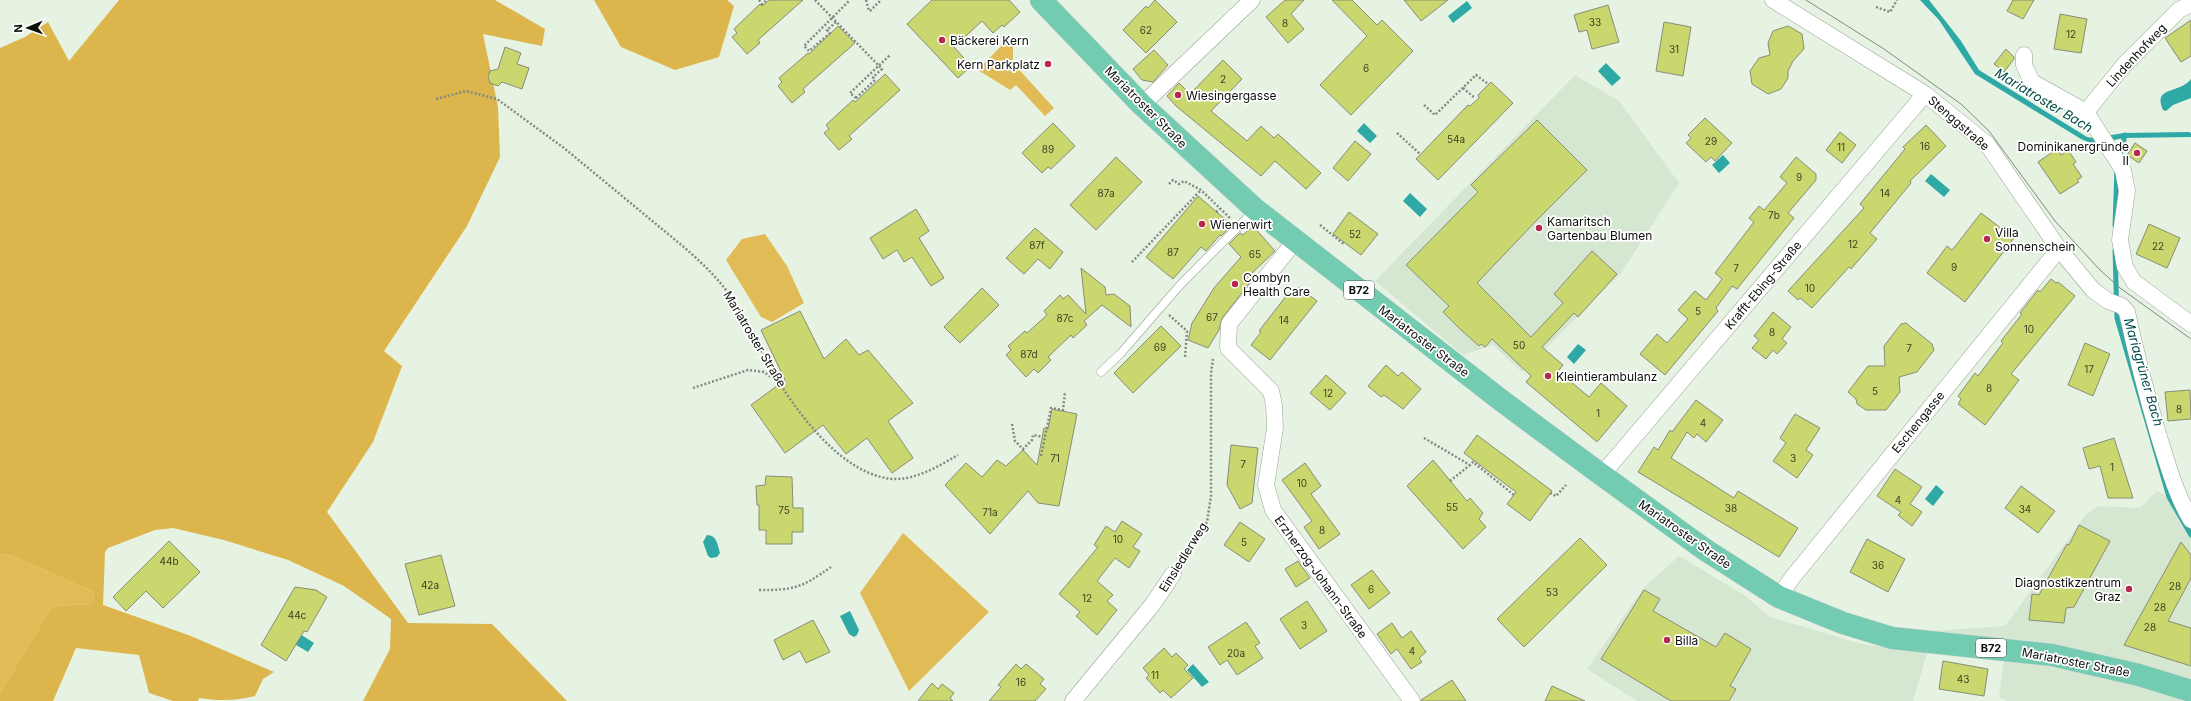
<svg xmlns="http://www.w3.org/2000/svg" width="2191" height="701" viewBox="0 0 2191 701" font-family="Inter,sans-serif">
<rect width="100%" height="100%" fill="#e6f3e3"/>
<path fill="#d5e7d1" d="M1575,75l44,26 60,82 -57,89 -100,100 -29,-27 -30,10 -88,-74z
M2157,491l34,19v191h-184l-8,-4 5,-38 -75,-12 -16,54h-276l-50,-32 57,-82 35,-31 65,39 26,22 88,26 48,9 25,-21 74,-5 80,-110 13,-10 42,2z"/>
<path fill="#e1bb55" d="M1002,45h11v18l41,45 -9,8 -29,-31 -6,5 -32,-20z
M765,234l22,32 17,37 -32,19 -11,-5 -35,-57 16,-21z
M903,533l86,79 -80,79 -49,-98z
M0,554l12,2 82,36 -1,12 -41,2 -52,87z"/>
<path fill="#dcb64d" d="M119,0h376l50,29 -3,17 -59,-12 15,73 2,50 -33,69 -83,125 18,15 -29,76 -46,70 81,111 84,1 75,77h-204l27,-52 1,-30 -47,-33 -56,-26 -64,-20 -51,-12 -18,2 -47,18 -3,4 -2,53 88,31 83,36 -11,7 -8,17c-19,5 -36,5 -56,2l-1,3h-25l-24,-8 -10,-38 -63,-7 -23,53h-53v-8l52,-87 41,-2 1,-12 -82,-36 -12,-2v-506l25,-11 23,-15 21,39z
M594,0h133l7,6 -15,51 -44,13 -54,-23z"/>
<path fill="#2ea9a5" d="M1920,0h9l32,41 18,29 108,67 6,1 31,-5 65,-1 2,1v4l-67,1 -31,6 -12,-5 -106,-65 -36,-54z
M1467,1l5,7 -19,15 -5,-7z
M1606,63l15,15 -9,8 -14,-15z
M2191,79v19l-18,7 -7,6 -3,-1c-11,-24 17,-16 28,-31z
M1364,123l13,13 -7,7 -13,-12z
M1723,155l7,8 -11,10 -7,-8z
M1931,174l19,16 -6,7 -19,-16z
M1410,193l17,16 -7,8 -17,-16z
M1578,344l8,6 -12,14 -7,-7z
M1936,485l8,7 -11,14 -8,-7z
M707,535c10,0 11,11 13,18l-3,4 -6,1 -3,-2 -5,-14z
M850,611l9,19 -2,5 -3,2 -5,-3 -9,-18z
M297,632l17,11 -6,9 -17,-10z
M1193,664l16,18 -7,5 -15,-17z"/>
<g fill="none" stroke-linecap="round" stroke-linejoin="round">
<path stroke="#2ea9a5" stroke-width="5" d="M2119,158l6,-23
M2115,226l2,-58
M2115,250l2,68 52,179 22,38"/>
</g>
<path fill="#cad66e" stroke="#898c79" d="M769,0h34l-45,40 2,3 -13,11 -15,-17 5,-4 -3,-4 26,-25 2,2z
M932,0h77l11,12 -16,15 -2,-2 -9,8 -11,-12 -28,26 17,19 -13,12 -51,-54z
M1155,0l22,22 -31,31 -23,-23 23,-24 2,2z
M1285,0h19l-13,14 13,15 -16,14 -22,-26z
M1332,0h20l25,25 5,-5 31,31 -62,64 -31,-30 47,-49z
M1404,0h44l-27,21z
M2013,0h21l-11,19 -16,-8z
M1608,5l11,37 -27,7 -5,-19 -8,2 -5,-17z
M2060,14l27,5 -6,34 -27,-4z
M2191,20v36l-10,6 -16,-24z
M1664,22l27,5 -8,49 -27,-5z
M838,26l17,17 -52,46 2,3 -13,11 -14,-17 4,-4 -3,-4 29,-25 1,1z
M1788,26l14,8 2,15 -11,12 -5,10v7l-7,11 -13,5 -16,-10 -2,-13 9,-13 11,-3 -2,-12 5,-12z
M505,47l16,6 -4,11 12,4 -7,21 -20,-7 -4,4 -8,-3 -2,-6 2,-6 8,-2z
M2006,49l8,8v2l-10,13 -10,-8z
M1154,50l14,15 -15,17 -11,-2 -9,-11z
M1223,60l19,19 -31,32 36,30 14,-15 13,12 4,-4 43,39 -15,16 -31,-28 -14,15 -85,-70 -9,-10 12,-13 11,11z
M885,74l15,16 -51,46 3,3 -13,11 -15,-17 5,-4 -3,-4 27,-25 2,2z
M1491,82l22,21 -75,77 -22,-21 52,-54 2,1 9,-8 -1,-3z
M1705,118l27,25 -17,18 -4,-4 -5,5 -20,-19 5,-5 -3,-3z
M1537,120l50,50 -51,51 -59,62 54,54 32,-34 -9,-9 38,-43 25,23 -39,43 -4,-4 -32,34 21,18 -5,6 31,26 12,-14 26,23 -30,36 -71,-60 5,-6 -39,-37 -7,8 -4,-3 -2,2 -20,-18 -16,-16 6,-6 -43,-41 72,-73 -7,-7z
M1053,123l22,23 -24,23 -3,-2 -6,6 -20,-20z
M1926,125l20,21 -36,35 1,2 -41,50 7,6 -26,30 -2,-2 -37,41 -12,-10 -2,2 -10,-9 76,-83 -4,-4 45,-55 -2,-2z
M1840,132l16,13 -14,18 -16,-13z
M1355,141l16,13 -23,27 -15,-13z
M2135,143l12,8 -8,12 -12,-8z
M2057,149l4,6 7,-5 8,12 -3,2 9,13 -5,3 2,2 -19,12 -22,-32z
M1116,157l26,25 -46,48 -26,-25z
M1796,157l20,17v6l-28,33 6,5 -57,71 -5,-3 -16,22 2,3 -53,64 -25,-21 17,-20 10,9 21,-24 -10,-9 17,-19 11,9 16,-21 -7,-6 39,-51 -5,-4 10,-12 5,4 23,-27 -7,-6z
M1198,196l34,29 -11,11 -1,-1 -14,16 -5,-4 -28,32 -27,-22z
M916,209l13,22 -10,7 25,40 -13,8 -19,-29 -8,5 -7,-12 -14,9 -13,-21z
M1349,212l29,22 -17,21 -28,-21z
M1981,213l33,25 -49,64 -38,-29 20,-27 5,4 5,-6z
M2149,224l31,14 -13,30 -31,-14z
M1253,226l22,25 -26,25 4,3 -31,39 -3,12 -11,18 -20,-8 4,-17 22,-35 27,-31 -12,-13 11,-11 3,2z
M1035,228l28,24 -13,17 -12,-10 -14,15 -18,-16z
M1081,268l24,19 1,8 8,-1 16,12 1,21 -29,-22 -18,16 3,4 -14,13 -2,-3 -23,22 3,3 -13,13 -4,-4 -8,8 -20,-22 5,-5 -3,-4 17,-15 2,2 20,-18 -3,-4 16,-16 3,4 5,-4 18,19z
M2051,279l5,4 2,-1 17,14 -64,78 8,6 -34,45 -27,-21 3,-5 -3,-3 17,-23 3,3 25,-33 -2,-2 21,-27 -2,-1 18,-23 2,2z
M1299,287l18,14 -47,59 -19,-15 10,-13 -2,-1 31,-40 3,2z
M982,288l17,17 -39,38 -16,-16z
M800,311l24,48 22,-20 13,16 9,-5 45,53 -25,18 25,37 -21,15 -25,-35 -21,16 -23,-29 -38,28 -34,-48 34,-25 -24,-50z
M1773,312l18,15 -9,12 5,4 -10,11 -4,-4 -7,9 -14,-11 7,-8 -5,-4z
M1906,323l26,21 2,6 -17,22 -18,5 1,15 -14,18h-20l-9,-6 -1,-5 -8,-7 20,-26h17l-1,-20 17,-22z
M1161,326l20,20 -48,47 -19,-20z
M2085,343l25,11 -17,42 -25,-11z
M1386,365l12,11 4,-4 19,17 -18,20 -19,-14 -3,2 -13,-11z
M1326,375l20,18 -16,17 -20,-17z
M2190,390l1,29 -23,2 -3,-29z
M1696,400l27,20 -17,22 -9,-8 -3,4 -7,-6 -16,26 63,40 4,-7 60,37 -19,29 -141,-85 16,-25 4,3 12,-20 2,2z
M1052,409l25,5 -18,92 -21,-3 -10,-12 -38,43 -45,-49 21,-22 16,14 15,-17 9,6 17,-16 14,15 7,-37 4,1z
M1795,414l25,14 -14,22 7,5 -16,23 -24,-17 13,-18 -6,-5z
M1477,435l75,56 -22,30 -23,-17 9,-12 -52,-39z
M2114,438l19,60h-25l-8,-32 -11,3 -6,-21z
M1231,445l27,3 -6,55 -12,6 -13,-24z
M1433,460l34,41 3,-3 13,15 -4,6 7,8 -23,22 -56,-63z
M1305,463l16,23 -10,8 29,40 -21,15 -15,-22 8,-6 -30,-41z
M1895,469l27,18 -12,17 12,8 -10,14 -14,-11 3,-3 -24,-16z
M766,476l26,1 1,31h10v24h-11v12h-26v-14h-7v-25h-2l-1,-19 9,-1z
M2021,486l34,25 -17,22 -33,-25z
M1122,521l20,13 -9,13 7,4 -11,17 -14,-10 -18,23 16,14 -6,6 10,9 -20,25 -21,-19 4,-4 -21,-18 39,-47 -4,-2 12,-19 9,6z
M1240,522l25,17 -16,23 -25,-17z
M2079,525l31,16 -36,66 -8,1 -2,15 -35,-3 3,-26 7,1 28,-51 2,1z
M1580,538l27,27 -83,82 -27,-28z
M1867,539l38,20 -17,33 -38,-20z
M169,541l31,31 -37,36 -17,-17 -20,20 -13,-14z
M2181,542l10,13v23l-23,43 23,7v38l-67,-21z
M441,555l14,51 -36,9 -14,-51z
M1298,561l12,17 -14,9 -11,-18z
M1372,570l18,23 -21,16 -18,-24z
M295,587l21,3 11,7 -20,35 -3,-1 -18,30 -25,-16z
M1644,590l16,9 -7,12 63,36 9,-14 26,16 -21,37 6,3 -7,12h-58l-70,-42z
M1307,601l20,30 -27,18 -20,-30z
M813,620l17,32 -24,11 -6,-12 -17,9 -9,-20z
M1246,622l14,21 -5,3 8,12 -26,17 -10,-15 -7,5 -12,-18z
M1392,623l10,15 9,-7 15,21 -7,6 3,4 -11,7 -14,-20 -6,5 -14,-20z
M1164,648l8,9 4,-4 12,12 -4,4 9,9 -22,20 -8,-8 -3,3 -14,-15 3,-3 -6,-7z
M1943,661l45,8 -4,27 -45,-7z
M1016,664l5,5 5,-5 18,15 -4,5 6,5 -11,12h-46l12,-14 -3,-2z
M1452,680l14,21h-45v-1z
M932,683l6,6 4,-5 12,9 -4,5 3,3h-35z
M1552,686l33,15h-40z"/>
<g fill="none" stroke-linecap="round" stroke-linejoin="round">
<g stroke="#95a292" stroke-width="9">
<path id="service" d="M1101,372l20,-19 60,-69 74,-74"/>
</g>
<g stroke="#95a292" stroke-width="17">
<path id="minor" d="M1773,0l152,94 62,50 72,105 34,41 15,11 14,5 5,6c9,42 20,84 32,125 9,28 17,58 32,83
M2024,55v10l8,17 54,30 37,58 4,21 -7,49 5,27 9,15 57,42
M1142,105l110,-105
M2086,112l38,-47 55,-55 12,-6
M1295,241l-66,83 -1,24 43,43 3,14 1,23 -9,57 7,25 139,191
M1600,474l11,-10 314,-370
M1779,597l13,-19 267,-329
M1073,701l80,-97 20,-30"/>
</g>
<g stroke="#d3d4d3" stroke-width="23">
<path id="primary" d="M1041,0l101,105 113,104 247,192 93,69 109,79 75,48 64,26 49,15 160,17 87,20 52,16"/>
</g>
<path stroke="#828b80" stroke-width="2.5" stroke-dasharray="2 2" stroke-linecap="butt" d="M759,0l3,4 5,-4
M866,0l3,11
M1876,7l14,5 7,-12
M870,11l11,-11
M836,22l-9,8 3,3 -21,18 -5,-5 46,-46
M1463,88l12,10
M856,98l-6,-5 40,-38
M436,99l30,-8 31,8 67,49 121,100c17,15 33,30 46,49 16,22 27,48 40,72 24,41 70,106 122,110 23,1 46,-13 65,-24
M1424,105l11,10 41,-40 12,9
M1397,133l23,21
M1169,184l4,-4 6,4 5,-3 17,9 29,28
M1216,212l4,-3
M1320,225l25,20
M1132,262l69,-72
M1169,315l18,16 -2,26
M693,388l55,-18 16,2 14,10
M1012,424l3,17 8,8 9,-9 1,-5 10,2
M1424,438l46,27 3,-3 41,33
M1041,456l10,-48 12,2 2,-18
M1450,481l20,-16
M1550,493l6,3 10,-11
M1182,561l25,-39 4,-26v-123l2,-14
M759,590c36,0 42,-2 72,-23"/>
<use href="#service" stroke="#fff" stroke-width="8"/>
<use href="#minor" stroke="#fff" stroke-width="16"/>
<use href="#primary" stroke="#73cbb1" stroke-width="22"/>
<path stroke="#828b80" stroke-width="1" d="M1806,0l78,49 77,55 28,27 66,90 44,48 21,19 71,51"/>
<path stroke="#828b80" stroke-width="2.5" stroke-dasharray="2 2" stroke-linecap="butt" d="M815,0l67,69 -9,8 2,3 -19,18"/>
</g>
<g fill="#b9284c" stroke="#fff" stroke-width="1.5">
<circle cx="942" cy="40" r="4"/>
<circle cx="1048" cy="64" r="4"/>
<circle cx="1178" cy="95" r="4"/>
<circle cx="2137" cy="153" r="4"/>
<circle cx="1202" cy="224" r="4"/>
<circle cx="1539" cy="228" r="4"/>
<circle cx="1987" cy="239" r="4"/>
<circle cx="1235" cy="284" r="4"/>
<circle cx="1548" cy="376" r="4"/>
<circle cx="2129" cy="589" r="4"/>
<circle cx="1667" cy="640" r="4"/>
</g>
<g text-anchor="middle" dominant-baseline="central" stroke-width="3.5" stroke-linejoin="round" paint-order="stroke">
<g font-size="10" fill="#3b4123">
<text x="1595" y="22">33</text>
<text x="1285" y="23">8</text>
<text x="1146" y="30">62</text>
<text x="2071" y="34">12</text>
<text x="1674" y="49">31</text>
<text x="1366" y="68">6</text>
<text x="1223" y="79">2</text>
<text x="1456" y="139">54a</text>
<text x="1711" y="141">29</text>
<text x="1925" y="146">16</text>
<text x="1841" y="147">11</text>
<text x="1048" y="149">89</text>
<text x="1799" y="177">9</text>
<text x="1106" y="193">87a</text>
<text x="1885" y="193">14</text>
<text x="1774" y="215">7b</text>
<text x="1355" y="234">52</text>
<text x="1853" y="244">12</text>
<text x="1037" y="245">87f</text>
<text x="2158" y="246">22</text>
<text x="1173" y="252">87</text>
<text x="1255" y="254">65</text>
<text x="1954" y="267">9</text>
<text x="1736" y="268">7</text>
<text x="1810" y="288">10</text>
<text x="1698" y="311">5</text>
<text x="1212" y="317">67</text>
<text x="1065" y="318">87c</text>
<text x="1284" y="320">14</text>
<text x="2029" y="329">10</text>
<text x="1772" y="332">8</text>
<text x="1519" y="345">50</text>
<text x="1160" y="347">69</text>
<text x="1909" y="348">7</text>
<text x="1029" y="354">87d</text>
<text x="2089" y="369">17</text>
<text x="1989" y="388">8</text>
<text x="1875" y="391">5</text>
<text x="1328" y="393">12</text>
<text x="2179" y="409">8</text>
<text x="1598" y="413">1</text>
<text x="1703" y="423">4</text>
<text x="1055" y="458">71</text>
<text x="1793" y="458">3</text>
<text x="1243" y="464">7</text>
<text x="2112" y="467">1</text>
<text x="1302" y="483">10</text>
<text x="1898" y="500">4</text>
<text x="1452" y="507">55</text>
<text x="1731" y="508">38</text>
<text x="2025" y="509">34</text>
<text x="784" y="510">75</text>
<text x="990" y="512">71a</text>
<text x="1322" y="530">8</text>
<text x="1118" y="539">10</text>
<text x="1244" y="542">5</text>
<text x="169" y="561">44b</text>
<text x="1878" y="565">36</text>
<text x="430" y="585">42a</text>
<text x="2175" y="586">28</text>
<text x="1371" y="589">6</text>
<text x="1552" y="592">53</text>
<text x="1087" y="598">12</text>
<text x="2160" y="607">28</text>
<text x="297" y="615">44c</text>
<text x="1304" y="625">3</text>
<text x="2150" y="627">28</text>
<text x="1412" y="651">4</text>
<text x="1236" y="653">20a</text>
<text x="1155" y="675">11</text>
<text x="1963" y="679">43</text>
<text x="1021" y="682">16</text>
</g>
<g fill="#fff" stroke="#545754" stroke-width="1">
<rect x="1344" y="281" width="30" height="18" rx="3"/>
<rect x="1976" y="639" width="30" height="18" rx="3"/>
</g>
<g font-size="11" font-weight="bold" fill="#0b0f0a">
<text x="1359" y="290">B72</text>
<text x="1991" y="648">B72</text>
</g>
<g font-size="12" fill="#0b0f0a" stroke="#fff" text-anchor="start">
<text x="950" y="40">Bäckerei Kern</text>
<text x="1040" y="64" text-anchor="end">Kern Parkplatz</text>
<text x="1186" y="95">Wiesingergasse</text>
<text x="2129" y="146" text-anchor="end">Dominikanergründe<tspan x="2129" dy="14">II</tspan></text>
<text x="1547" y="221">Kamaritsch<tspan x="1547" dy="14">Gartenbau Blumen</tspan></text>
<text x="1210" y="224">Wienerwirt</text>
<text x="1995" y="232">Villa<tspan x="1995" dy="14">Sonnenschein</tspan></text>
<text x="1243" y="277">Combyn<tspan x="1243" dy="14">Health Care</tspan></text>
<text x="1556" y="376">Kleintierambulanz</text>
<text x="2121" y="582" text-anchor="end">Diagnostikzentrum<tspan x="2121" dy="14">Graz</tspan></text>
<text x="1675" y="640">Billa</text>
</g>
<g font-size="12" fill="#0b0f0a" stroke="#fff">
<text transform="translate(2136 55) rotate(-47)">Lindenhofweg</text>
<text transform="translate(1146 107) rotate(45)">Mariatroster Straße</text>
<text transform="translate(1959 123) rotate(41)">Stenggstraße</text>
<text transform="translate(1763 285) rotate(-50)">Krafft-Ebing-Straße</text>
<text transform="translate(755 339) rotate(59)">Mariatroster Straße</text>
<text transform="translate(1424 341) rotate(37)">Mariatroster Straße</text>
<text transform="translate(1918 422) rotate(-51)">Eschengasse</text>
<text transform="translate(1685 534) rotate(35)">Mariatroster Straße</text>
<text transform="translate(1183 557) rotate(-58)">Einsiedlerweg</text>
<text transform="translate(1321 577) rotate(54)">Erzherzog-Johann-Straße</text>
<text transform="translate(2076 662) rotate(11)">Mariatroster Straße</text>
</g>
<g font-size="13" font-style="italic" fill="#024c49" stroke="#fff">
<text transform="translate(2044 100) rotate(31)">Mariatroster Bach</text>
<text transform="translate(2144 372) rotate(74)">Mariagrüner Bach</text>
</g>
</g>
<g transform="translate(28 28) rotate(268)" stroke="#ffffff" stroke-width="3" paint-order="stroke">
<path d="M0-3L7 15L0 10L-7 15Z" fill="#0b0f0a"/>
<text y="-6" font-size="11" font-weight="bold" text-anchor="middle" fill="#0b0f0a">N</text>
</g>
</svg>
